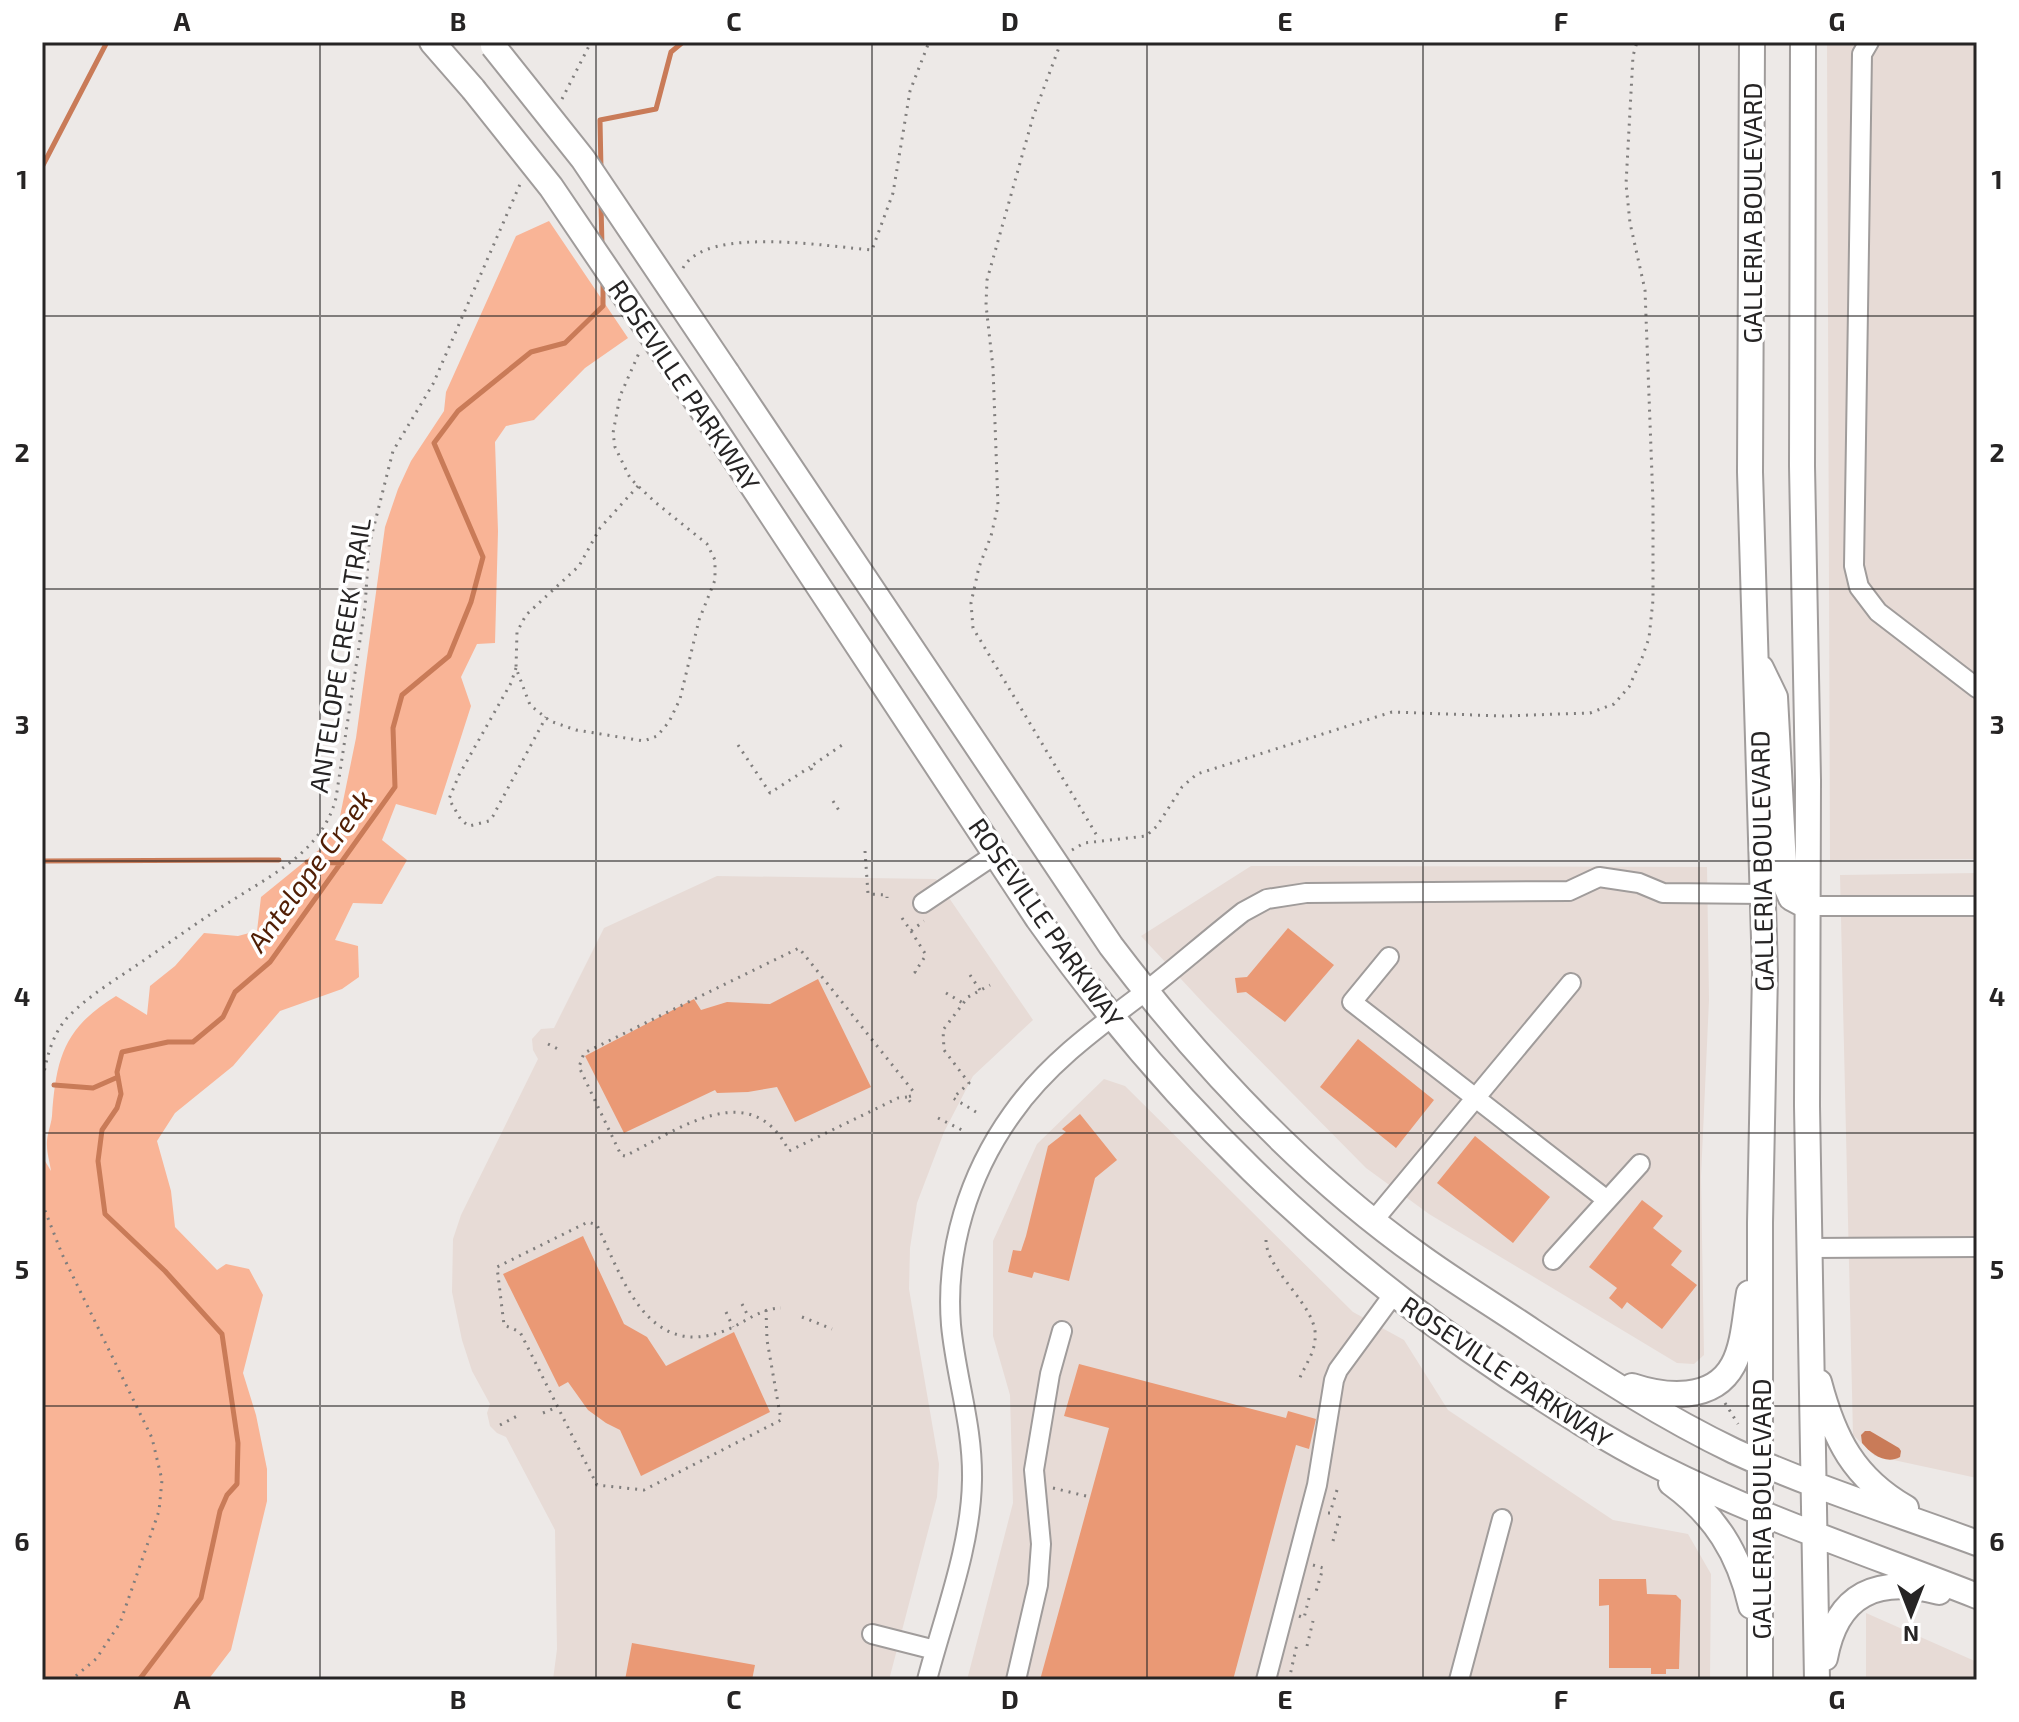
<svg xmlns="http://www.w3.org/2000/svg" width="2019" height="1722" viewBox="0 0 2019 1722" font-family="'Exo 2',sans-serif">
<rect width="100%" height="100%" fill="#ede9e7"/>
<path fill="#e7dbd6" d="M1827,42h150v817l-147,1z
M1251,866l456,1 2,133 -8,177 3,178 -10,9 -17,-1 -248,-149 -63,-46 -159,-161 -66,-71z
M1977,873v605l-102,-22 -22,-21 -13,-560z
M717,876l219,3 97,141 -60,56 -29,56 -27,71 -7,45 -1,41 30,175 -2,33 -48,183h-336l4,-31 -2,-119 -49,-93 -9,-4 -7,-7 -3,-13 3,-9 -18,-33 -10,-31 -10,-48 1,-53 8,-24 77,-156 -5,-9 -1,-11 9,-10 13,-1 50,-100z
M1104,1079l21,7 228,226 51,28 44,70 165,110 75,14 23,40 -1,106h-743l46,-177 -3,-108 -17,-59v-95l44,-97z
M1866,1613l111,49v18h-111z"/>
<path fill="#f9b496" d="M549,221l79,117 -43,30 -51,52 -28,6 -11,16 3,89 -3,112 -18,1 -16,33 10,29 -35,109 -40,-11 -14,36 25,20 -25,44 -29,-1 -18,37 23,6 1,31 -17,12 -62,22 -47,55 -58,47 -18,28 14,50 4,36 42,43 9,-6 23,5 14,26 -20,78 13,42 11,54v32l-36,149 -23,30h-166v-524l9,15c-1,-8 -4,-17 -4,-25 -1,-10 4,-20 5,-30 4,-58 12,-88 64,-120l31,19 3,-29 25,-20 29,-33 34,3 19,-5 4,-34 59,-48 18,-23 18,-88 29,-211 13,-38 13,-28 33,-50 2,-19 70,-156z"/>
<path fill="#c97b58" d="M1865,1431h5l29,17 2,3 -1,6c-14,8 -29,-3 -38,-14l-1,-8z"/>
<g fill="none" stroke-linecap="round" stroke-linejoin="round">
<path stroke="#c97b58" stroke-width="5" d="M42,167l65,-125
M601,170l-1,-50 56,-11 15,-57 12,-10
M601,204l1,42
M42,861l237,-1
M307,862l35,1
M54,1085l39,3 25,-11
M139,1680l62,-82 19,-87 7,-16 10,-11 1,-41 -16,-109 -57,-63 -60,-57 -7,-53 4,-31 15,-22 4,-14 -4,-22 5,-20 46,-10h25l30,-25 12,-25 35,-30 125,-175 -2,-59 9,-33 47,-39 22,-54 12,-45 -49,-114 24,-32 73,-59 34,-9 38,-37v-26"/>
</g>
<path fill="#ea9975" d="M1288,928l46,37 -49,57 -39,-30 -9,1 -2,-15 12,-1z
M818,979l53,108 -76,35 -18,-35 -29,5 -31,1 -2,-3 -91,43 -39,-77 109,-57 7,11 26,-8 43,2z
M1358,1039l76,61 -38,48 -76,-61z
M1080,1114l37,46 -22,18 -26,103 -35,-9 -2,6 -24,-6 5,-22 8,1 5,-15 22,-90 18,-14 -4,-3z
M1475,1136l75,61 -37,46 -76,-60z
M1642,1200l21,16 -10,12 29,23 -11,14 26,20 -35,44 -35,-27 -5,7 -13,-11 8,-10 -28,-21z
M583,1236l41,88 23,13 19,29 68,-34 36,80 -129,64 -21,-46 -14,-7 -18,-13 -20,-28 -9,5 -56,-113z
M1079,1364l207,54 2,-7 28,8 -7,30 -13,-4 -63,235h-193l69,-252 -45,-12z
M1599,1579h47l1,15 29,1 5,5 -2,69h-13v5h-15v-6h-42v-63l-10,1z
M632,1643l123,22 -3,15h-127z"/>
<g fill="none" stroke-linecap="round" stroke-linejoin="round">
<g stroke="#a09c9b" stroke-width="22">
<path id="minor" d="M1869,42l-7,12 -8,512 5,21 19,25 99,76
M923,903l73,-49
M1806,906h171
M1389,957l-37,45 255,198
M1374,1220l197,-237
M1811,1248l166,-1
M1553,1260l87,-96
M872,1634l63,16
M927,1680c17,-65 44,-133 45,-200 1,-55 -16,-102 -21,-155 -6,-75 18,-151 61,-211 35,-50 85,-86 133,-122 33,-26 65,-54 98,-80l24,-13 39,-6 263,-2 30,-14 40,6 24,10 101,1
M1016,1680l22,-95 3,-41 -7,-74 16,-96 12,-43
M1266,1680l51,-195 17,-105 4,-10 55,-75
M1459,1680l43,-161"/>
</g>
<g stroke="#a09c9b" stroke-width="28">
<path id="major" d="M432,42l41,47
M1752,42l-2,430 15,500 -5,251v457
M1803,42l-1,424 6,314 -1,326 10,574
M727,373l384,573c88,116 190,226 310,311 36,26 74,49 111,74 65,43 131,86 202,120 78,36 162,62 243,92
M709,420l329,499c131,184 282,332 470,457 49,32 98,64 150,90 103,52 212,88 319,130
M1761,668l14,29 10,187 6,14 15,8
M1819,1382c15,57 35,96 87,126
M1632,1386c33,11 81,16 101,-21 11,-20 12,-50 16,-72
M1671,1483c44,32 68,70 80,123
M1825,1658c12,-65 53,-82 114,-66"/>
</g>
<path stroke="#807e7d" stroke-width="3" stroke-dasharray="2 6" stroke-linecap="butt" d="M1061,42l-28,75 -46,163 -1,25 7,63 5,138 -7,30 -12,31 -8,36 2,25 126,211
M562,99l29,-57
M683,268c23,-43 147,-21 189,-18l21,-57 17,-102 19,-49
M638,486l-38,42 -21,38 -53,49 -9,17 -1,36 14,37 20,16 26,9 68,11 13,-5 12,-14 11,-23 19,-79 16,-40v-20l-8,-16 -52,-42 -17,-16 -8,-8 -15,-31 -2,-14 7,-37 19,-43
M516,668l-5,15 -52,92 -10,24 12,21 8,6 20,-5 4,-5 53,-99
M738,745l32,48 40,-26
M812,770l-2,-3 35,-24
M833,801l7,11
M1072,850l12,-7 62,-7 11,-10 25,-39 15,-13 176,-56 19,-6 110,4 88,-3 24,-9 15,-17 13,-29 7,-20 4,-38v-98l-8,-212 -15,-67 -4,-39 7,-128 4,-14
M865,851l3,43 19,1v3
M902,918l9,13 13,-10
M911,931l15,24 -11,17 3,2
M970,975l10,15
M946,993l17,10
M548,1044l14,7
M42,1086c3,-23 9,-50 25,-68 21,-22 48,-38 73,-55 32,-22 63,-45 96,-65 41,-26 87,-49 100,-100l29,-191 4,-61 24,-95 40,-67 88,-202
M907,1097l-9,1 -109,53c-38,-76 -111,-21 -164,5l-4,-1 -42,-88 5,-14 215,-105 114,143 -2,5 -4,1 6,9
M976,1112l-23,-14 16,-15 -25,-33 -1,-20 25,-33 22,-12
M938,1118l26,13
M42,1203l20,51 90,184 10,42 -3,31 -39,112 -24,36 -25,21
M1266,1240c0,32 54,67 49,100 -1,14 -11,27 -16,40
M742,1304l7,14
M766,1310l1,30 14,80 -137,70 -47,-5 -77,-153 -16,-7 -7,-58 91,-45 9,3c25,52 50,135 127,106 19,-7 36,-23 57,-23
M726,1312l7,15
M802,1317l30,12
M1725,1403l13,21
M543,1413l14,-6
M500,1425l21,-11
M1053,1488l37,9
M1328,1513h2l7,-23
M1333,1541l7,-26
M1313,1565l10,3 -8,27
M1299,1616l5,2 6,-24
M1307,1646l6,-25
M1289,1680l8,-36
M1609,1680v-3
M1629,1680v-3"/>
<use href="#minor" stroke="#fff" stroke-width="18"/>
<use href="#major" stroke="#fff" stroke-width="24"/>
<g stroke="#a09c9b" stroke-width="28" stroke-linecap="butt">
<path id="major-bridge" d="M493,46l90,113 144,214
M473,89l78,98 158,233"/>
</g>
<use href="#major-bridge" stroke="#fff" stroke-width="24"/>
</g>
<path fill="none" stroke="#262424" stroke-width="2" stroke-opacity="0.55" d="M320,42v1638M596,42v1638M872,42v1638M1147,42v1638M1423,42v1638M1699,42v1638M42,316h1935M42,589h1935M42,861h1935M42,1133h1935M42,1406h1935"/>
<g text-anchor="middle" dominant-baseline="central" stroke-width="7" stroke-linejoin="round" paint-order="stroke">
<g font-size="26" fill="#262424" stroke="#fff">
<text transform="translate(1751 213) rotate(-90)">GALLERIA BOULEVARD</text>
<text transform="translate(685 385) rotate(56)">ROSEVILLE PARKWAY</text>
<text transform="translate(339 655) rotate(-81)">ANTELOPE CREEK TRAIL</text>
<text transform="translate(1761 861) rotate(-91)">GALLERIA BOULEVARD</text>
<text transform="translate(1047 922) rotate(55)">ROSEVILLE PARKWAY</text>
<text transform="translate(1507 1371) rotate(34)">ROSEVILLE PARKWAY</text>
<text transform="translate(1760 1509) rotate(-90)">GALLERIA BOULEVARD</text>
</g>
<g font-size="28" font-style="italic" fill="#501e04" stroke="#fff">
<text transform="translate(309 870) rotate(-54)">Antelope Creek</text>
</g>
</g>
<rect width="2019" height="1722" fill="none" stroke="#ffffff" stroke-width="88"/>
<g transform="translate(1911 1614) rotate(180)" stroke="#ffffff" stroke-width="6" paint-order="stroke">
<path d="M0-6L14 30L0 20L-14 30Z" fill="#262424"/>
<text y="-12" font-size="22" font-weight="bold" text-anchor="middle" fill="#262424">N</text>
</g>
<rect x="44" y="44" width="1931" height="1634" fill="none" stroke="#262424" stroke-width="3"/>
<g font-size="26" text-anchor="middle" font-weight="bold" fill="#262424">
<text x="182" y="31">A</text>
<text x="458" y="31">B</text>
<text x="734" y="31">C</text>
<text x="1010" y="31">D</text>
<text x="1285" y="31">E</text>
<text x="1561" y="31">F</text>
<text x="1837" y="31">G</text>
<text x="22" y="189">1</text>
<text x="1997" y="189">1</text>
<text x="22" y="462">2</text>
<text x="1997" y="462">2</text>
<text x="22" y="734">3</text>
<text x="1997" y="734">3</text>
<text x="22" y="1006">4</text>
<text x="1997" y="1006">4</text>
<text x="22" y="1279">5</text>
<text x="1997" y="1279">5</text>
<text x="22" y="1551">6</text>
<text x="1997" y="1551">6</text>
<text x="182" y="1709">A</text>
<text x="458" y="1709">B</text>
<text x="734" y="1709">C</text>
<text x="1010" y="1709">D</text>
<text x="1285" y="1709">E</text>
<text x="1561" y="1709">F</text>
<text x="1837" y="1709">G</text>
</g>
</svg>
